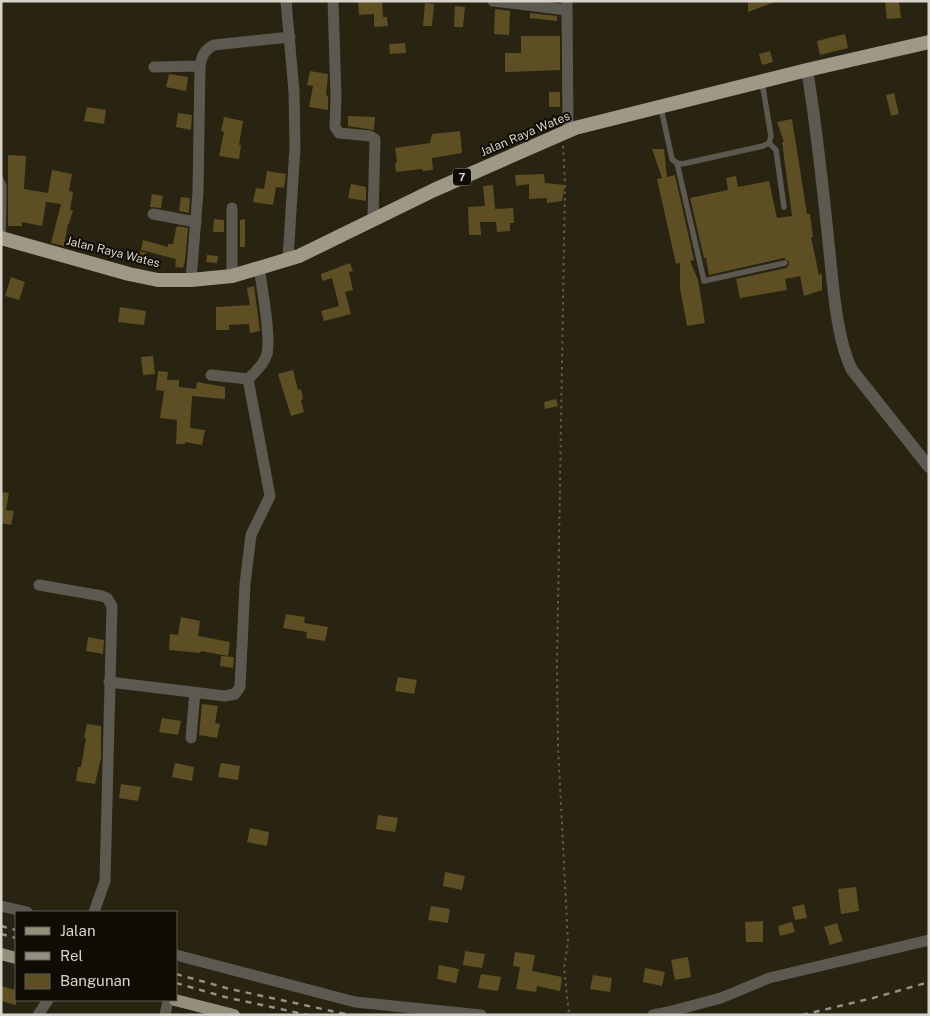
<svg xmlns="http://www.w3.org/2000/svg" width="930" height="1016" viewBox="0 0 930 1016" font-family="'Public Sans',sans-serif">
<rect width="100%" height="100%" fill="#292312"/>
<path fill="#5d4f23" d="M358,1h24l1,16h4l1,9 -14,1v-13l-15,1z
M748,1h27v1l-27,10z
M885,1h14l2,17 -14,1z
M425,3l9,1 -2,22h-9z
M455,6l10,1 -2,20h-9z
M495,9l15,2 -1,24 -15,-1z
M530,13l27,3v5l-27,-3z
M845,34l3,14 -28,7 -3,-14z
M521,36h39v34l-55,2v-19h16z
M405,43l1,10 -16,1 -1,-10z
M770,51l3,11 -11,3 -3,-11z
M310,71l18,3 -2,21 2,1v14l-19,-3 4,-21 -6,-1z
M169,74l19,3 -2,14 -20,-4z
M549,92h11v15h-11z
M894,93l5,21 -8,2 -5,-21z
M87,107l19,3 -2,14 -20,-3z
M178,113l14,2 -1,15 -15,-3z
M348,116l27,1 -1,13 -26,-4z
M224,117l19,4 -4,24h2l-2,14 -20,-3 5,-24 -3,-1z
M792,119l15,95h3l3,23h-2l8,38 3,-1v16l-18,6 -4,-20 -15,3 2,11 -47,8 -4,-19 50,-11 3,-3v-3l-5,-4 -75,17 -3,-17h-2l-14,-60 38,-8 -2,-12 10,-2 2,11 31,-6 8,37 15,-2 -10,-74h2l-7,-20z
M460,131l2,22 -30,5 1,12 -10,1 -1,-2 -26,3 -1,-9 2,-1 -2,-14 35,-5 2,-9z
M652,149h12l3,28 8,-2 19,85 -4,1 8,19 7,43 -18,3 -7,-38v-25l-4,1 -19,-85 5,-1z
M8,155l18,1 -2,33 24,4 4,-23 20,4 -3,17 4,1 -3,18h3l-4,14h-1l-4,22 -13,-3 10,-39 -15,-2 -4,24 -20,-4v4h-14z
M267,171l19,3 -2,14 -8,-1 -3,18 -20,-3 3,-14 8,1z
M544,174l1,9 20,2 -3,16 -15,2v-5l-18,1v-15l-13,2 -1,-11z
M351,184l15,3v14l-18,-3z
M493,185l2,24 18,-1 1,15h-4v8l-13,1 -1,-10h-16l1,13h-12l-1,-28 17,-1 -2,-20z
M152,194l11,2 -2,12 -11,-1z
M181,197l9,1 -1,15 -10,-2z
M214,219l10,1v12h-11z
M245,219v28h-5v-27z
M178,226l10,2 -3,33 -2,7 -8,-1 1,-8 -35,-9 2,-10 25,7v-3h5l3,-16z
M139,251l8,2 -3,12 -8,-2z
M207,255l11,1 -1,7 -11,-1z
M350,263l3,8 -4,1 4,18 -8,2 6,22 -27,7 -3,-10 18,-5 -7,-28 -10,3 -1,-7z
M11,277l14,5 -6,18 -14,-4z
M254,286l6,45 -10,2 -1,-9 -20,1v5h-13v-23l34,-2 -3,-17z
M120,307l26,4 -2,14 -26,-3z
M153,356l2,18 -12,1 -2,-18z
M293,370l5,20 3,-1 2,10 -2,1 3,12 -13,4 -13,-42z
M158,371l10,1 -1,8h12v7l17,2 1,-7 28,5v12l-33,-3 -2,32 15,2 -3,15 -17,-3v2h-9l1,-24 -17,-2 4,-27 -8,-1z
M556,399l2,7 -13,3 -1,-7z
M1,492l8,1 -3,17 8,1 -3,14 -10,-2z
M286,614l19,3 -1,6 24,4 -3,14 -19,-3 1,-6 -24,-4z
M181,617l19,4 -2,15 32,6 -2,14 -27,-5 -1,2 -31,-3 1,-16 8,1z
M88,637l16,3 -1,14 -17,-3z
M221,656l13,1 -1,11 -13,-2z
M398,677l19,3 -3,14 -19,-3z
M202,704l16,2 -3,17 5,1 -3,14 -18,-3z
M162,718l19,3 -3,14 -19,-3z
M87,724l14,2v32l-6,26 -19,-3 2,-14h3l5,-29h-2z
M175,763l19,4 -2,14 -20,-4z
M221,763l19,3 -2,14 -20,-3z
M121,784l20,3 -3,14 -19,-3z
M378,815l20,3 -3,14 -19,-3z
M250,828l19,4 -2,14 -20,-4z
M445,872l20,4 -3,14 -19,-4z
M856,887l3,24 -18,3 -3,-25z
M804,904l3,14 -12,2 -3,-13z
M431,906l19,3 -2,14 -20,-3z
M763,921v21h-17l-1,-20z
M792,922l3,10 -15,4 -2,-10z
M837,923l6,18 -13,4 -6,-18z
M465,951l20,3 -3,14 -19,-3z
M515,952l20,3 -3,16 30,6 -2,14 -23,-5 -1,6 -20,-3 4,-22 -7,-1z
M688,957l3,20 -16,3 -4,-20z
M439,965l20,4 -3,14 -19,-4z
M645,968l20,4 -3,14 -19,-4z
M481,974l20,3 -3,14 -20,-3z
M593,975l19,3 -2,14 -20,-3z
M1,986l15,4v15l-15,-4z"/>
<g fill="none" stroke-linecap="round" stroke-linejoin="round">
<path stroke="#615c4d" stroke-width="2" stroke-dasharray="2.5 4" stroke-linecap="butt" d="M563,146l2,38 -8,481 1,82 10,195 -4,26 5,47"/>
<path stroke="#5c5950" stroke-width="5.5" d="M661,108l11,51 5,4 5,1 81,-18 6,-3 2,-7 -9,-54
M769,143l7,7 8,57
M677,163l27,118 81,-18
M1,179l3,7 -1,52"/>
<path stroke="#5c5950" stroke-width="11" d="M286,1l8,91 1,55 -7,112
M333,1l3,96 -1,30 4,6 31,3 5,3 -2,80
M493,1l74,9
M567,1l1,130
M154,67l46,-1
M153,214l43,8
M232,276v-68
M191,280l7,-88 2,-126c2,-10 4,-16 14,-21l76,-8
M211,375l37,4c8,-7 16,-15 19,-25 4,-17 -5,-67 -8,-87
M39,585l63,11 5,2 5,8 -7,275 -11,31
M109,682l116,14 10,-2 5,-7 5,-103 6,-49 19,-39 -22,-117
M191,738l4,-46
M1,906l26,6
M176,955l179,47 126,13
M38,1015l10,-15
M165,1015l3,-15
M653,1015l15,-3 53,-14 48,-20 160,-38"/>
<path stroke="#5c5950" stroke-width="12" d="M807,70c10,59 16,118 22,177 4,36 7,91 23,123l77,97"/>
<path stroke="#948e7d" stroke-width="12" d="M1,954l15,4
M175,1000l59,15"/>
<path stroke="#9f9886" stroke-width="14" d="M1,238l128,36 29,6h33l41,-4 67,-20 135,-66 141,-62 232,-58 122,-28"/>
<path stroke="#959083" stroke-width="2.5" stroke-dasharray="6 6" stroke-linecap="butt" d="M1,926l15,4
M1,934l15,4
M176,974l54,15 120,26
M176,983l49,14 83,18
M802,1015l71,-17 56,-16"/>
</g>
<g text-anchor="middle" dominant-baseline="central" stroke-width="4" stroke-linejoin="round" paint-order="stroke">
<rect fill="#0f0c06" stroke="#9b988e" stroke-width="1" x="453" y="168.5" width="18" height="17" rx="4"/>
<g font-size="11" font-weight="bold" fill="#d7d4c9">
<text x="462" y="177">7</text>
</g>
<g font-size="12" fill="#d7d4c9" stroke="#0f0c06">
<text transform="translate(525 134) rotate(-23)">Jalan Raya Wates</text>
<text transform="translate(113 252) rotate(14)">Jalan Raya Wates</text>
</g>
</g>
<rect width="930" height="1016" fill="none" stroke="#d7d4c9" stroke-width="5"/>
<rect x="15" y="911" width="162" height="90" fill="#0f0c06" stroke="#5f5c54"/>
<rect x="25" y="927" width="25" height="8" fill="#948e7d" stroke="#5f5c54"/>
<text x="60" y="936" font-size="15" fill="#d7d4c9">Jalan</text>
<rect x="25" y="952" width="25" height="8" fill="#959083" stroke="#5f5c54"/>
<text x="60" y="961" font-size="15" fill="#d7d4c9">Rel</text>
<rect x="25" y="974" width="25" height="15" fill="#5d4f23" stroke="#5f5c54"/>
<text x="60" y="986" font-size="15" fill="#d7d4c9">Bangunan</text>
</svg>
